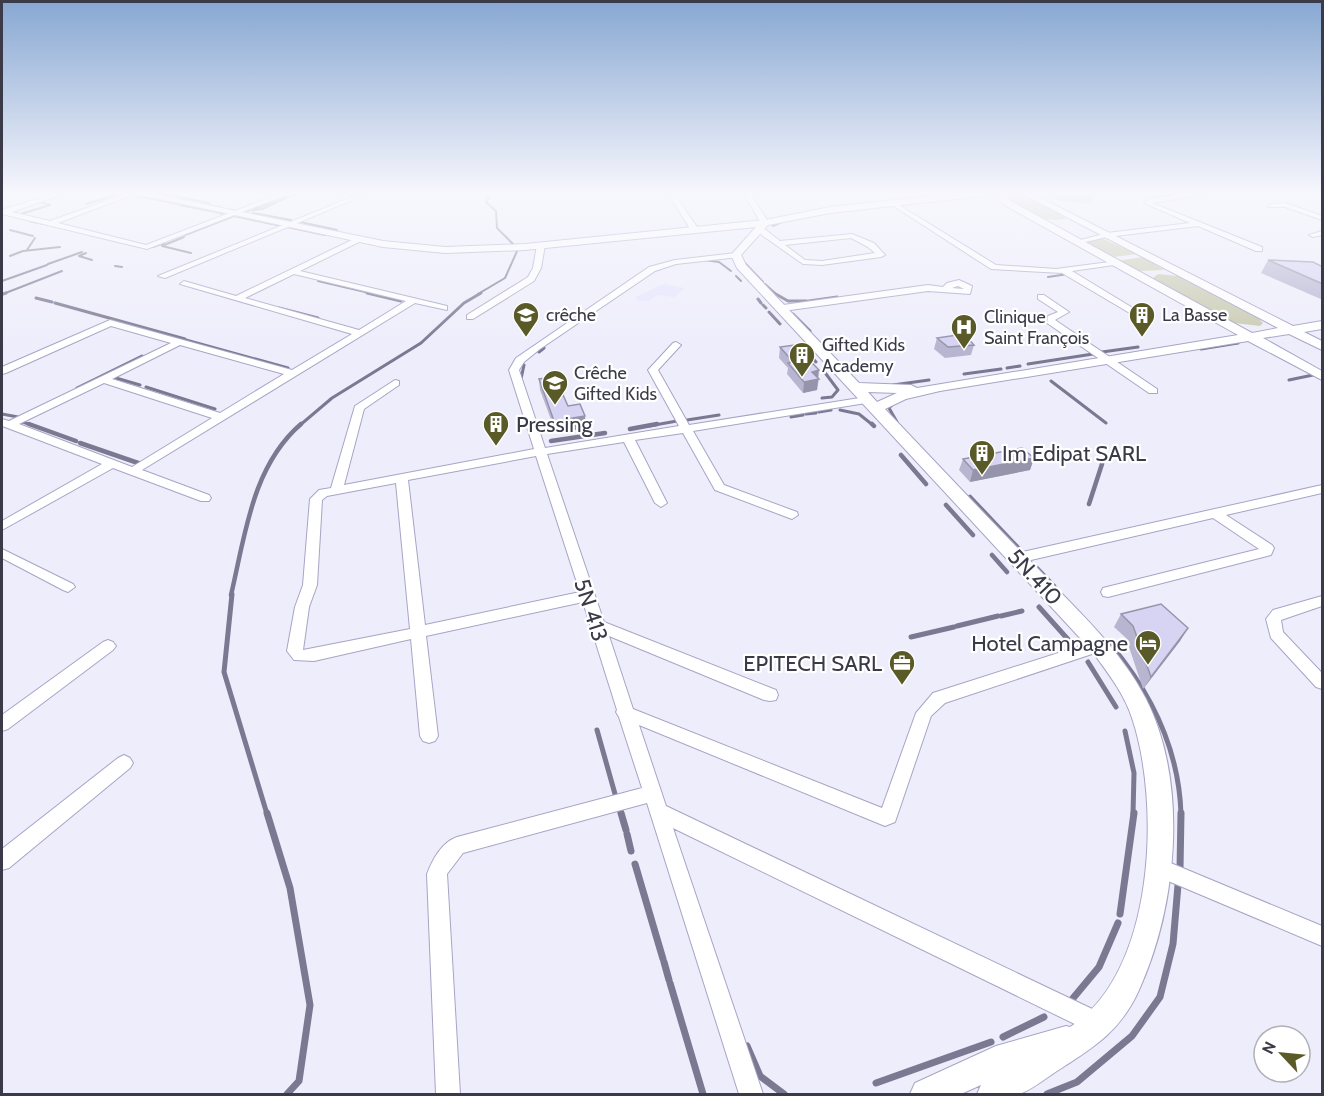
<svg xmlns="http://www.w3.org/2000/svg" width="1324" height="1096" viewBox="0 0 1324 1096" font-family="Cabin,sans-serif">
<rect width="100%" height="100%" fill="#eeedfb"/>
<path fill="#e6e4fe" d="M663,284l22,4 -11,9 -17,-2 -8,6h-11l-2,-4z"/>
<path fill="#c9cbb1" d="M1004,193l19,2 44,23c-24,8 -46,-10 -67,-21v-3z
M1099,237l38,17 -24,3 -31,-17z
M1143,257l21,13 -27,1 -20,-10z
M1158,274l19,2 81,42 5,5 -3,3 -26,-3 -82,-44z"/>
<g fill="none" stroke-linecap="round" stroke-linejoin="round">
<path stroke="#7b7892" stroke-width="2" d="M94,192h13
M145,192l12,2
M154,192l55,11
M1186,193l13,-1
M128,194l19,4
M293,195l5,-2
M148,198l30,6
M1152,198l30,-4
M86,204l31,-9
M179,205l32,6
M207,205l13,2
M221,208l16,3
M212,211l16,4
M247,211l15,-2 28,-13 -36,13
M253,213l38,7
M21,214l29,-9 -14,-4
M29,221l14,3
M300,222l37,8
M773,226l11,-5
M287,227l38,8
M10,230l23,6
M185,235l49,-19 47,10
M184,237l-22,9 29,7
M153,247l11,-4
M27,250l8,-12
M86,253l-7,3 13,4
M10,256l13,-5 37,-4
M704,260l15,2 12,9
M742,260l21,22
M48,264l34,-12
M115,266l7,1
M736,276l5,5
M1048,277l20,-3
M2,281l45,-16
M318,281l56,13
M765,284l11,10
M3,294l59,-23
M478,294l27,-16 13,-29 -21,-21 -1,-17 -10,-9 3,-5 -5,-5"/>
<path stroke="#7b7892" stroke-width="3" d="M367,293l34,8
M774,293l14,8h19
M3,294l3,-1
M36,298l16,4
M758,299l3,4
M809,301l28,-4
M55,303l130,36
M763,305l3,3
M279,308l39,10
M769,312l11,12
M793,314l17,17
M186,340l102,28
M1201,349l37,-6
M539,352l5,-4
M807,352l9,10
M1102,352l36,-5
M1028,364l65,-10
M1007,368l13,-2
M964,374l37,-5
M116,378l24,7
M521,379l3,-14
M1289,380l24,-5
M1051,381l55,42
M893,385l36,-5
M146,387l69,22
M77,388l65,-32
M822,398l10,-1 6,-7 -15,-20
M894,403l-5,5 8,14
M840,410l19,4 15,12
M819,412l12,-2
M2,414l16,3
M806,414l10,-1
M791,417l12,-2
M687,420l32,-5
M20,421l14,5
M299,426l33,-28 89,-55 43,-40 17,-10
M649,426l28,-5"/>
<path stroke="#7b7892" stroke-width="4.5" d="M29,424l47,17
M872,424l2,2
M630,429l27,-5
M551,441l54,-8
M80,443l61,21
M901,455l25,29
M970,497l54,57
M1089,504l13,-40
M946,505l27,30
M992,555l15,17
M1035,566l19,20
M231,595c14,-59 21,-129 70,-171"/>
<path stroke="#7b7892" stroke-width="5" d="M232,594l-8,78 43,142
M1039,607l34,38
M1001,616l21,-5
M957,626l41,-10
M911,637l43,-10
M1111,645c41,49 68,104 70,169
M1088,662l28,45
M597,730l18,64
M1125,731l9,42 -1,41
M620,809l2,5"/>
<path stroke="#7b7892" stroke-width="7" d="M267,813l23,75 20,117 -11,76 -12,13
M621,813l5,17
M627,834l4,17
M635,864l28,95
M1180,869l1,-56
M1120,914l14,-101
M664,962l5,18
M670,983l33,111
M1069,1003l30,-36 19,-44
M1003,1037l41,-20
M747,1046l13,30 24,18
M876,1083l115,-41
M1047,1094l30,-12 55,-46 28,-39 13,-53 5,-59"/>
<g stroke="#a7a4c5" stroke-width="2">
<path id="street" d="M59,192h9l-56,20 38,9 81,-29h9l-82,31 88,22 138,-53h9l-146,57 -145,-35v-4z
M364,192h8l-207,86 -7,-2z
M667,192h6l26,38 -1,2h-6z
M743,192h6l20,31 -1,2h-6z
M1201,192h16l-65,11 110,44v4h-6l-58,-25 -91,11 -30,7 -4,-2 34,-9 83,-10 -46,-20 6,-4z
M894,202l102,63 60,4 61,-8v4h-3l-42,6 69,42 -8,2 -71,-42 -71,-4 -99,-64z
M1270,204l16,-1 36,13v4l-37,-13h-17z
M756,227h6l18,14 72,-7 22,9 11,12 -4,2 -59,8 -19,-1 -47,-33zM851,238l17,9 7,6 -53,8 -17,-1 -20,-15z
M1322,231v4l-9,2 -4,-2z
M358,237h3v4l-61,30 147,35v4l-32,-7 -273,167 67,25 2,3 -2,3h-8l-88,-33 -111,62v-9l100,-57 -97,-37 -3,-1v-7l7,2 162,-78 -60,-17 -105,47 -4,1v-7l108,-47 182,50 60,-36 -172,-50 4,-3 52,15zM294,274l112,27 -47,29 -114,-32zM180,345l104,29 -64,39 -108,-34zM104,383l108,35 -80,49 -113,-43z
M541,243l4,2 -4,23 -7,13 -61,38h-6v-4l61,-38 5,-9 4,-23z
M736,253h3v4l-63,7 -21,7 -115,78 -16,13 -5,8 26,78 134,-22 -31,-56 25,-27 3,-1 5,3 -23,25 31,55 177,-28 5,3 -5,3 -173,28 31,54 73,27 1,3 -6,4 -77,-29 -32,-57 -48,7 32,63 -6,4 -6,-4 -31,-61 -77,12 57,168 172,68 2,5 -2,5 -6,1 -6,-1 -155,-64 24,73 249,99 34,-95 17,-20 166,-53 5,2 3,4 -3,4 -159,53 -14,13 -36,106 -10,4 -246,-101 27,81 441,210 3,8 -3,8 -8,3 -8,-3 -418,-204 90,266h-24l-92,-291 -184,50 -16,21 13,220h-24l-9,-220c6,-15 14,-31 30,-37l185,-49 -23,-71 -3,-5 1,-2 -34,-108 -157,34 12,100 -3,5 -6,2 -6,-2 -3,-5 -9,-97 -97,22 -20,-1 -7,-9 8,-44 8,-22 7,-86 9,-9 12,-2 24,-82 40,-26 4,1v4l-35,24 -20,76 190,-36 -25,-79 7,-12 133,-91 26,-7zM536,456l44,136 -155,33 -17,-145zM396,483l14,146 -107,21 6,-43 8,-22 5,-85 5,-4z
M959,280l13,6 -2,8 -42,-3 -145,20 -4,-3 4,-3 145,-20 15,2 4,-4zM958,286l6,3 -12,-1z
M1038,295h6l25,17 -14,8 102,69v4h-8l-102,-70 1,-7 10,-4 -20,-13z
M1322,485v8l-96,22 46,30 2,3 -3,7 -163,42 -5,-1 -2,-4 2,-4 156,-39 -46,-31 -195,45 -7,-5 7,-5z
M2,549l71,35 2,3 -7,5 -5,-2 -61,-32z
M1322,596v10l-41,14 2,12 39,41v16l-6,-2 -45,-49 -5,-19 7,-9z
M108,640l5,2 3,4 -3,4 -105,79 -6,2v-16l101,-73z
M124,755l6,3 3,5 -3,5 -121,100 -7,2v-21l116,-91z
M1161,859l161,67v20l-168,-71 -3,-7 3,-7z"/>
</g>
<g stroke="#a7a4c5" stroke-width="2">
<path id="secondary" d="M128,192h16l239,49 62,6 80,-3 240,-24 65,-13 140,-15h29l15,11 238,130 26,-5 -259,-136h10l264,134 29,-5v8l-18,3 18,9v9l-33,-16 -26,4 59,33v9l-74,-39 -308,50 -34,8 -21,10c52,55 104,110 157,164 37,39 79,77 104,126 43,85 31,207 -7,291 -19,42 -45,57 -82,81 -11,7 -23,17 -35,22 -11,3 -32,1 -45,1l4,-9 -20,9h-51l5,-11 81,-37 70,-20 4,1c85,-53 91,-223 62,-309 -8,-25 -25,-46 -40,-67l-355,-383 -6,-13 25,-28 -231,23 -80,3 -62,-6zM992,195l16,12 230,128 -321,53 -6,-3 -52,-2 -113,-118 -5,-10 27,-30 62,-12zM868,392l29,1 -20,9z"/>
</g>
<use href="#street" fill="#fff" fill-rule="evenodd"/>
<use href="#secondary" fill="#fff" fill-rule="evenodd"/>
</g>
<path fill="#b8b5d1" d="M1049,192h46l-4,12 -31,-3 -12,-7z
M1268,260l55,7v33l-62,-27z
M937,338l37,7 -3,10 -26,3 -11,-9z
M780,347l39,32 -2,11 -14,3 -16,-19 1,-6 -9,-10z
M539,379l29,27 18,22 -30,5 -16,-43z
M1034,458l-4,12 -60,12 -11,-12 4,-11z
M1121,614l67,14 -8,13 -37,48 -17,-51 -12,-11z"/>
<path fill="#9694aa" d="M819,370l-2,20 -14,3 1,-11 8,-10z
M585,416l1,12 -30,5 -2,-12z
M1034,458l-4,12 -60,12 3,-12z
M1188,628l-8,13 -37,48 8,-12z"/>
<path fill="#d6d3f3" stroke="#9694aa" stroke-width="1.5" d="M1268,260l45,2 10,5v17z
M964,334l10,11 -26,2 -11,-9z
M795,345l24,25 -7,2 7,7 -15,3 -16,-19 5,-1 -13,-15z
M555,377l13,29 12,-2 5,12 -31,5 -15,-42z
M1022,448l12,10 -61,12 -10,-11z
M1161,604l27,24 -37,49 -18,-51 -12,-12z"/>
<linearGradient id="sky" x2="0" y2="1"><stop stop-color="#87a7d2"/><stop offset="0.56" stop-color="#f7f7fd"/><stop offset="1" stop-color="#f7f7fd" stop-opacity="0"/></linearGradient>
<rect width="1324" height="345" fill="url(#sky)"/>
<defs>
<g id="school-pin" transform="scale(1.35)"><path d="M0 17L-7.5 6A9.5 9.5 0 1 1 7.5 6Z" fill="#595a27" stroke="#fff"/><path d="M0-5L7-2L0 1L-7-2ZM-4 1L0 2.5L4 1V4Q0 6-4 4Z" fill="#fff"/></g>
<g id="building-pin" transform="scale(1.35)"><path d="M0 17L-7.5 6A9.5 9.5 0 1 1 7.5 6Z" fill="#595a27" stroke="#fff"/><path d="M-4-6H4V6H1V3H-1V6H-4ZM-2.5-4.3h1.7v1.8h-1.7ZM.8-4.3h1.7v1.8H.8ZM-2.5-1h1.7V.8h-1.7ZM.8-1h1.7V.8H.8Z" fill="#fff"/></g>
<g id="hospital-pin" transform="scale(1.35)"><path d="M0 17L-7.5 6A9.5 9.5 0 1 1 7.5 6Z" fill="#595a27" stroke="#fff"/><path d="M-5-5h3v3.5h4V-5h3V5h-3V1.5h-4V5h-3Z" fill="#fff"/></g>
<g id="hotel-pin" transform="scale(1.35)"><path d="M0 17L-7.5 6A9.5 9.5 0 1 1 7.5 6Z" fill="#595a27" stroke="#fff"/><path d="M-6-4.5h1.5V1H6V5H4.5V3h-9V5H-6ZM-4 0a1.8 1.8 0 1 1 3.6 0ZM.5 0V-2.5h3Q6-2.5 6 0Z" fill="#fff"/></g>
<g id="office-pin" transform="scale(1.35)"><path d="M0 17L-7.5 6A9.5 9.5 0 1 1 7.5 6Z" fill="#595a27" stroke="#fff"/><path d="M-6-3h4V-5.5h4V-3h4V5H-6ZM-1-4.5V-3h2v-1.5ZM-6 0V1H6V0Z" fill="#fff"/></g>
</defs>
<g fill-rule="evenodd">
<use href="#school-pin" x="526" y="315"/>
<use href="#building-pin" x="1142" y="315"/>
<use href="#hospital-pin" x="964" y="327"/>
<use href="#building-pin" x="802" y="355"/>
<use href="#school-pin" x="555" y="383"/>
<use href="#building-pin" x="496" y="424"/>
<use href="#building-pin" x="982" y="453"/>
<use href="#hotel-pin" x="1148" y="643"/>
<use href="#office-pin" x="902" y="663"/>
</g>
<g text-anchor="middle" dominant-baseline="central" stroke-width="4.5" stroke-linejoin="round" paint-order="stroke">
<g font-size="18" fill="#3b3a48" stroke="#fff" text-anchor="start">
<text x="546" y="315">crêche</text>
<text x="1162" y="315">La Basse</text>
<text x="984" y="317">Clinique<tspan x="984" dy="21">Saint François</tspan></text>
<text x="822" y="345">Gifted Kids<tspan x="822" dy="21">Academy</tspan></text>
<text x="574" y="373">Crêche<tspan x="574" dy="21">Gifted Kids</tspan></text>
</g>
<g font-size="22" fill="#3b3a48" stroke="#fff" text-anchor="start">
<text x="516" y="424">Pressing</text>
<text x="1002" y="453">Im Edipat SARL</text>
<text x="1128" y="643" text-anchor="end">Hotel Campagne</text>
<text x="882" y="663" text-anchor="end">EPITECH SARL</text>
</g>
<g font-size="22" fill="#3b3a48" stroke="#fff">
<text transform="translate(1035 577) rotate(47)">5N.410</text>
<text transform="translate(591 610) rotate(72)">5N 413</text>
</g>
</g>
<rect width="1324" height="1096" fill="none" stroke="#3b3a48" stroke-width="6"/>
<g transform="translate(1282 1054) rotate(296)"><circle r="28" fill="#ffffff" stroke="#b1b0b6" stroke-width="1.5"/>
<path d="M0-4.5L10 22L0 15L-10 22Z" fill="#595a27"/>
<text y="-9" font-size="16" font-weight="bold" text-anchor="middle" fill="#3b3a48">N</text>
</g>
</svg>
